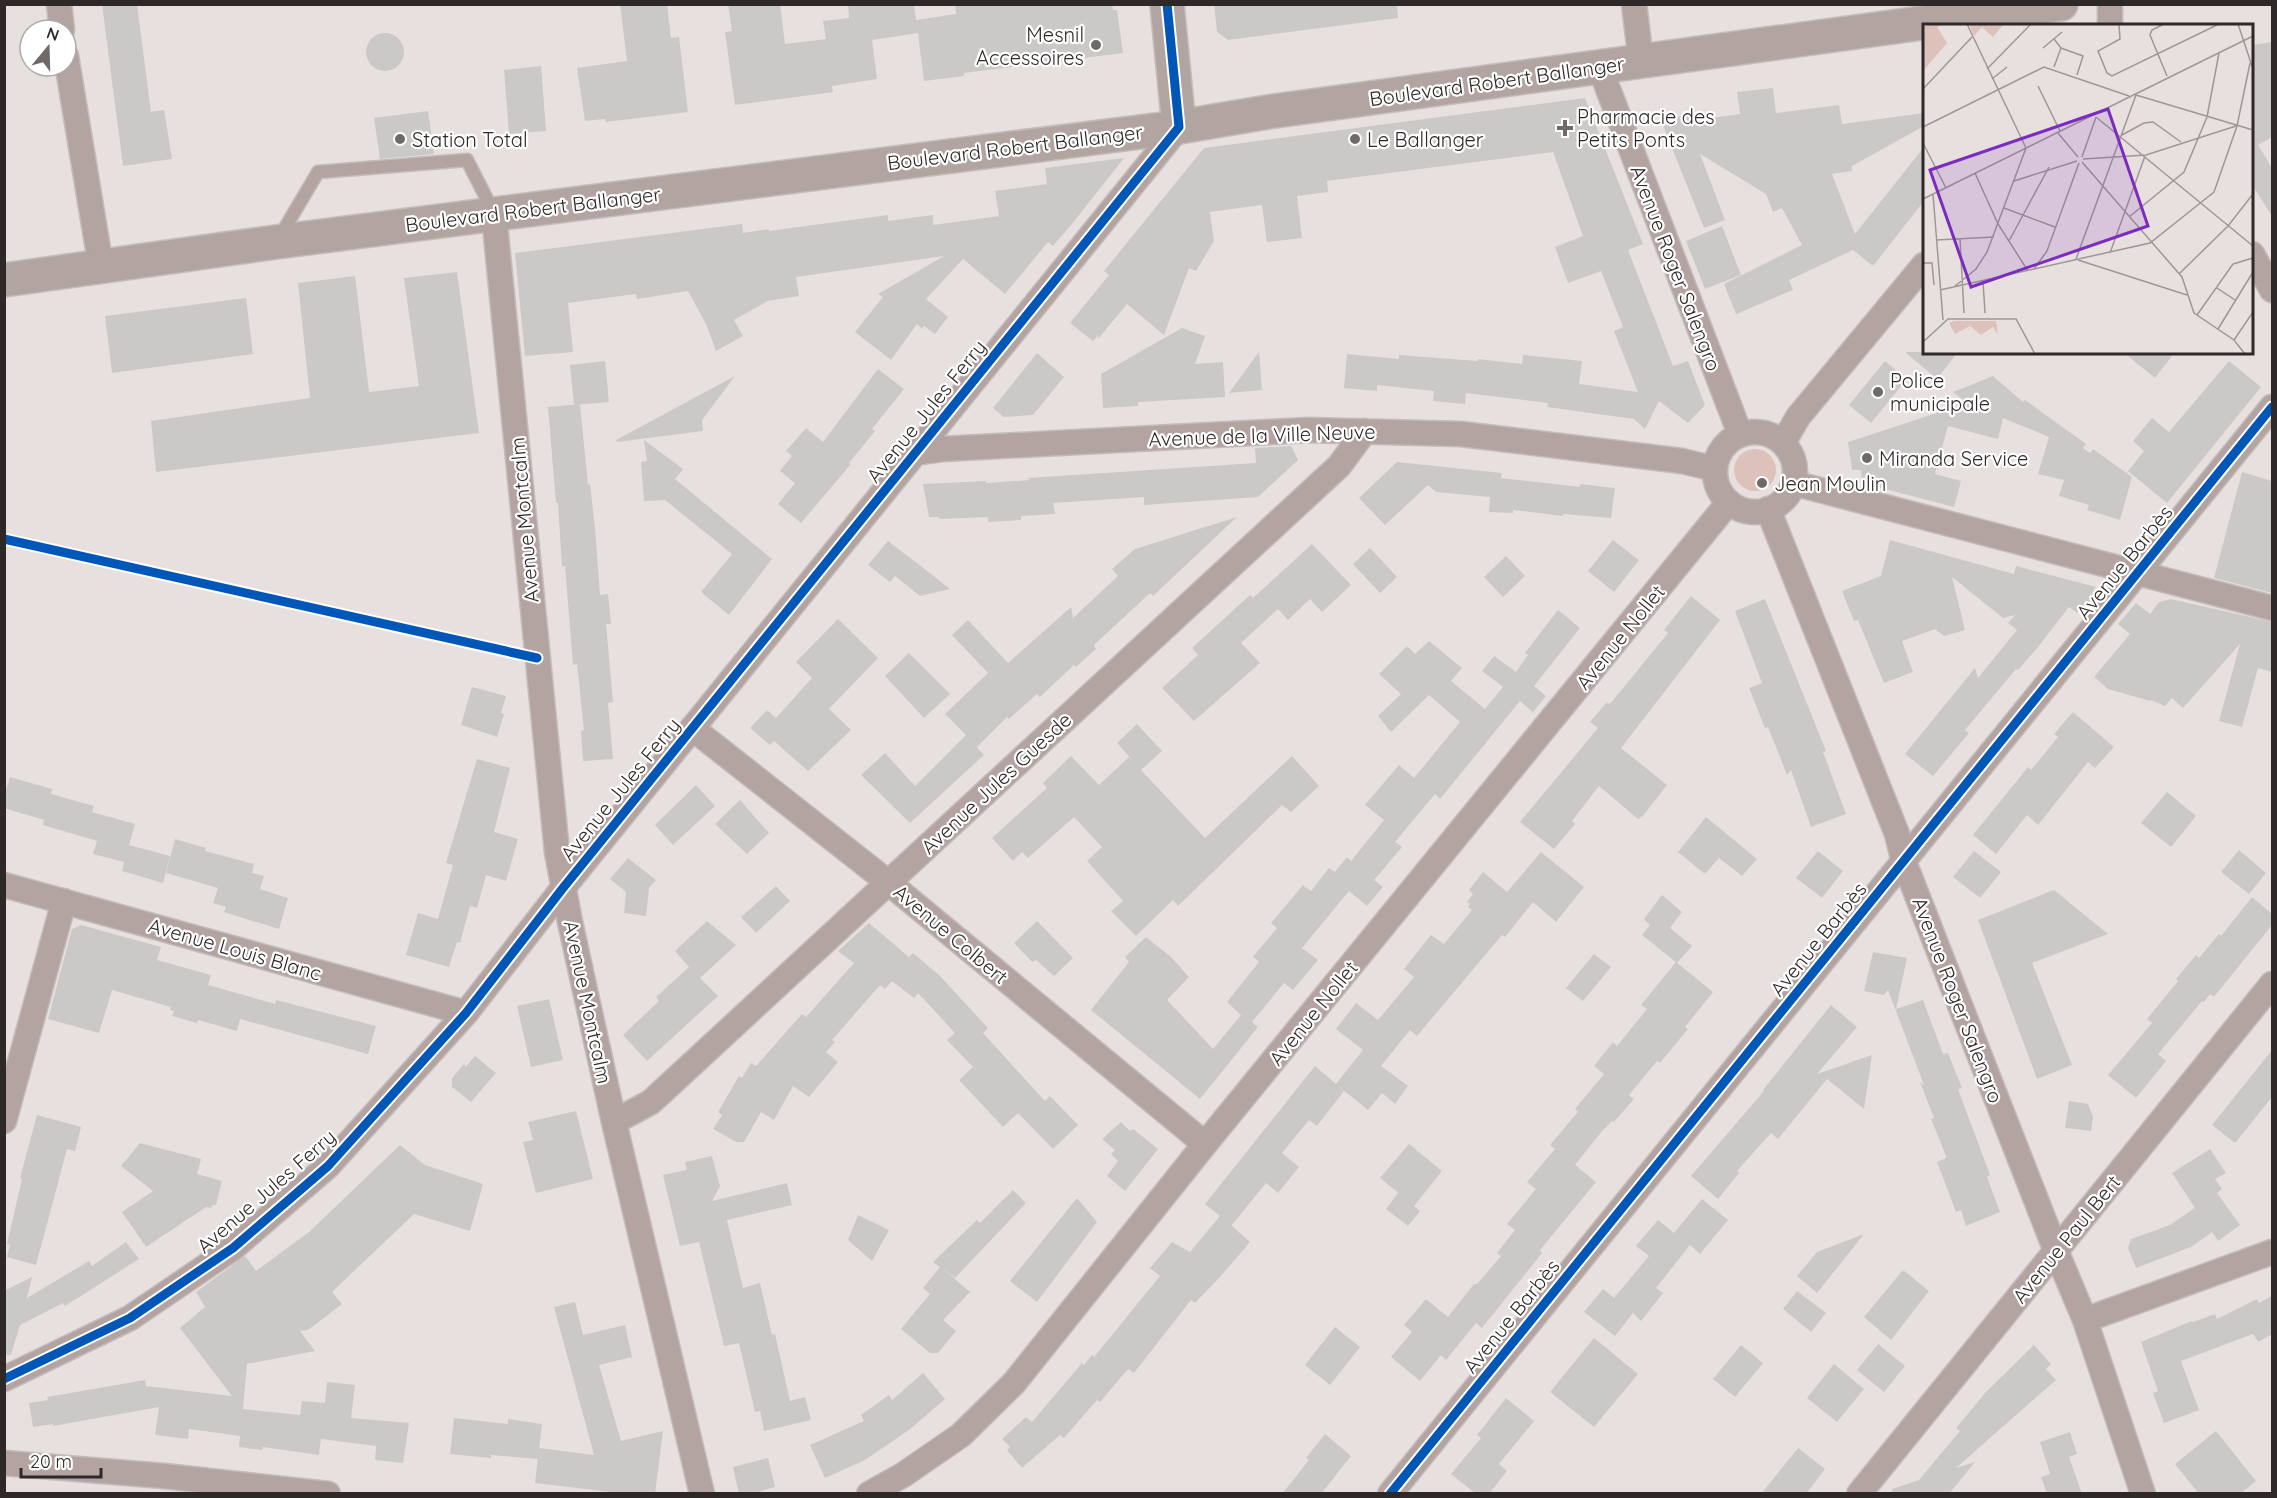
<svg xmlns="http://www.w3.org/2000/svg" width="2277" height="1498" viewBox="0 0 2277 1498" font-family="Quicksand,sans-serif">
<rect width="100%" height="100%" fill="#e8e0de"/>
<path fill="#ddc1bb" d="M1734 470a21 21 0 1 1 42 0a21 21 0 1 1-42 0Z"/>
<path fill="#cbc9c7" d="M102,4h35l14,108 13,-2 8,49 -49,7z
M620,4h47l4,34 8,-1 9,75 -82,10 -1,-3 -20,2 -8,-53 50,-7z
M728,4h52l5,40 41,-5 -3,-18 26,-3 -1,-14h66l2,16 40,-6 -1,-10h157l1,6h4l6,43 -159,20v3l-40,5 -6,-48 -46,7 5,39 -45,7 1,6 -98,13 -10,-73 7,-1z
M1214,4h183l1,14 -170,22 -11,-8z
M366 52a19 19 0 1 1 38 0a19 19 0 1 1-38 0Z
M2272,42v95l-14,8 14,23v48l-20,-31v-140z
M541,66l5,65 -37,3 -5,-64z
M1773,88l3,25 63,-8 3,19 82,-11v13l-72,40v5l-20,3 23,60 69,-87v54l-51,65 -20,-16 -64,30 4,10 -57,24 -12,-30 78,-39 -20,-37 -9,4 -7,-18 -66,-40 25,66 -21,8 -42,-105 32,-12 3,9 43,-6 -3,-22z
M1585,98l58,146 -15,6 21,54 24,62 15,-5 17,44 -17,18 -29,-22 -14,28 -11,-10 -87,-12 1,-4 -82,-10 -1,11 -32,-3 1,-10 -57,-6v6l-33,-3 3,-34 52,5v-4l79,6v-2l44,5 1,-9 59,6 -3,23 59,8 -24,-61 9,-4 -22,-56 -33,12 -13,-36 28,-11 -30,-84 -226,29 1,11 -31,4 5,42 -35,4 -5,-37 -52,7 4,29 -18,30 -7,-3 -25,67 -37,-31 -29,35v-4l-5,6 -23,-18 39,-48 -5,-4 100,-123z
M428,111l6,43 -54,5 -6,-41z
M1124,158l-52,66 -19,22 -5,-4 -43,52 -42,-35 -37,40 22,18 -13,17 -11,-8 -2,3 -5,-5 -26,36 -36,-28 28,-35 -5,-3 66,-38 -148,21 3,19 -31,5 -34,19 9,16 -27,15 -10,-27 -18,-33 -51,8 -1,-5 -68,9 5,49 -48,4 -10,-103 227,-29 1,9 26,-4v2l119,-16v6l45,-6v10l66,-9 -4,-25 52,-7 -2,-16z
M1722,226l19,49 -36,14 -19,-48z
M457,272l22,161 -323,39 -5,-51 159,-23 -12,-115 57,-7 14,116 50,-6 -15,-108z
M246,298l7,56 -141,19 -7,-57z
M1182,328l23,8 -10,28 28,-2 2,35 -87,5v4l-35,2 -2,-34z
M1259,352l3,38 -33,3z
M1905,352h53l-21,27z
M2123,352h52l-20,26z
M1037,353l27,24 -31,38 -29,2 -11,-9z
M605,361l4,41 -35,3 -4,-40z
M1885,361l22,18 -36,44 -22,-18z
M2229,361l32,26 -94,116 -39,-32 16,-20 -11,-10 19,-23 17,14z
M878,369l26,20 -32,40 3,2 -26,32 2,1 -50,59 -23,-19 17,-21 -15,-12 12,-15 -6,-5 20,-23 17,14z
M735,376l-33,44 1,11 -86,11 -1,-2z
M1993,376l30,26 2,-2 61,44 -3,4 7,5 3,-4 39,28 -12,43 -33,-10 2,-5 -30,-9 5,-16 -26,-6 11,-37 -46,-19 -5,21 -50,-13 -13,48 26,7 -7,26 -92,-24 -1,-13h-9l-4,-28 119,-39 -14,-11z
M580,404l8,81 2,-1 5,44 5,67 8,-1 3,30h-5l7,78 -5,1 5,56 -30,2 -2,-30 3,-1 -7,-66 -4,1 -8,-99 -3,1 -4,-64h-2l-8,-96z
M644,440l39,29 -8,10 97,80 -43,56 -28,-23 31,-38 -67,-54 -21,1 -3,-39 6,-1z
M1291,446l7,14 -40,37 -114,8v-8l-91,6 2,11 -34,2v4l-33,2v-5l-49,2v-2h-10l-6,-33 63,-3v2l44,-3 -2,-2 228,-15 -1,-15z
M1397,462l105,11 -1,5 79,9v-3l35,4 -4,30 -48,-4v2l-50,-6v3l-24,-1 1,-15 -54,-5 -8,-7 -43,40 -26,-27z
M2242,472l30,9v112l-58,-15z
M1237,517l-84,79 -3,-3 -56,52 2,4 -20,18 -2,-2 -34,32 -3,-3 -28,25 -2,-2 -30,30 -6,-6 13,14 -74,68 -49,-48 24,-22 30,33 51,-51 -21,-21 43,-41 -36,-38 16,-15 40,43 63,-56 2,11 45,-42 -6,-7 23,-20z
M1613,540l26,20 -25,32 -26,-21z
M1890,540l124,34 2,-8 80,21 -2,2 5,8 -11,13 -6,-4 -5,7 -8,-6 -31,40 -20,23 -2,-1 -51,61 4,3 -36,43 -28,-22 70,-86 3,10 39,-48 -9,-7 7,-8 -12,3 -51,-41 13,53 -21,6 -9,-7 -33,12 11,31 -29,11 -26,-63 -4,1 -12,-30 39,-15z
M888,541l34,26 28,22 -30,7 -25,-20 -5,6 -22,-17z
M1312,544l39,41 -29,27 -12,-13 -22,21 -10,-11 -37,34 19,20 -66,58 -32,-33 36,-33 -6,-7 58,-53 3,3z
M1370,548l27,29 -17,16 -27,-29z
M1506,556l19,20 -22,21 -19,-20z
M1691,596l29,24 -99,128 46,37 -25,32 -4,2 -39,-33 -27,35 3,3 -21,25 -34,-27 78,-94 -8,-6 17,-20 3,2 58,-71 -4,-3z
M1765,599l61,152 -3,1 23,62 -35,13 -20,-57 -4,5 -19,-48 -3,1 -16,-40 13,-5 -27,-72z
M2171,599l101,23v50l-14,-4 -16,59 -23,-6 21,-77 -57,64 -11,-10 -7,8 -14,-6 -1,1 -42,-12 -14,-12 36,-43 -12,-10 18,-21 14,11 9,-12z
M1558,610l22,18 -46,58 12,10 -13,16 -13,-11 -80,98 -5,-5 -40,48 7,5 -28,33 9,7 -16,19 -18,-15 -47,57 16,12 -25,30 -9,-7 -32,39 6,5 -58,72 -109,-89 38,-48 -4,-5 21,-20 25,20 18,20 -22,23 46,49 28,-34 -14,-13 32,-40 -6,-5 24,-29 -6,-5 32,-38 8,6 18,-23 6,4 12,-15 4,4 33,-41 -19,-15 34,-40 15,13 46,-56 -31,-27 -38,37 -13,-16 23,-22 -22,-20 28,-28 8,8 14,-13 33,27 -11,13 34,28 18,-22 -21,-16 12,-15 22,16 12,-17 -3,-2z
M838,619l40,39 -49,51 22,21 -43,41 -34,-30 -4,4 -20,-17 17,-18 9,8 36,-40 -16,-16z
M909,653l41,41 -26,24 -39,-42z
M472,687l34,9 -5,17 3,1 -7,23 -36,-12z
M2073,712l41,35 -19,21 -7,-6 -50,63 -11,-10 -31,39 -23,-19 55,-68 3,3 27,-33 -4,-3z
M1137,724l25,27 -21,19 64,68 87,-82 27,30 -28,26 -9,-7 -104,101 -5,-6 -37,36 -25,-25 12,-10 -36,-40 15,-14 -28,-30 -46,41 -6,-6 -9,9 -21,-23 55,-50 -4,-5 28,-27 28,29 30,-28 5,5 -17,-19z
M477,759l33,9 -16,64 24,7 -12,42 -20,-6 -9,33 -7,-2 -10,37 -3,-1 -8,25 -43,-12 12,-42 20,6 15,-54 -7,-2z
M10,777l42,12 -1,5 43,12 -2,6 43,12 -6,21 41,11 -7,27 -41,-12 2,-9 -31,-8 4,-13 -54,-16 1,-5 -40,-12v-12z
M696,785l19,21 -42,39 -18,-20z
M2167,792l29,24 -25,31 -30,-24z
M740,800l29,33 -22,21 -32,-30z
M1706,817l51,42 -15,17 -23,-18 -14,16 -27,-22z
M175,839l31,9 -1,3 49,13 -2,9 12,3 -4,13 28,9 -9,31 -55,-17 2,-5 -13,-4 5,-15 -52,-15z
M2239,850l27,23 -17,21 -28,-22z
M1818,851l25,20 -21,27 -26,-20z
M1974,851l27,21 -21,26 -27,-21z
M1541,852l43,35 -28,35 -23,-20 -28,35 -3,-2 -85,101 -7,-6 -29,36 27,20 -13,18 -13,-11 -14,17 -32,-26 27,-34 -27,-21 20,-26 22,17 36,-43 -10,-8 27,-34 13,9 28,-34 -4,-3 2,-3 -3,-2 6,-8 -4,-4 14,-18 24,20z
M628,858l28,22 -7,8 -3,28 -22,-3 2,-21 -16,-13z
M776,886l14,15 -34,32 -15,-16z
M2054,890l54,44 -76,29 40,102 -35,14 -59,-159z
M1662,895l20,17 -12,16 22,18 -15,17 -35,-28 8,-10 -6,-6z
M2252,897l20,17v11l-58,72 -4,-3 -6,8 -2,-1 -44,53 8,7 -30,37 -28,-23 44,-52 -5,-4 31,-38 -2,-2 20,-24 3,3 20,-24 2,2z
M707,921l29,24 -36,33 18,18 -71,65 -24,-26 36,-34 -3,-4 33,-30 -14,-16z
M1037,921l36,37 -19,18 -18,-16 -4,2 -18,-19z
M869,923l40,34 4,-4 26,22 49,53 -5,5 62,68 5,-5 28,29 -25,24 -35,-36 -15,14 -44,-47 14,-13 -26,-27 8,-7 -37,-40 -4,5 -22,-17 -7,8 -5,-4 -48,55 3,2 -9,10 12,10 -29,35 -16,-11 -19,34 -13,-8 -17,30h-8l-23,-13 9,-14 -4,-3 21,-36 3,2 9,-15 5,3 46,-52 4,3 48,-54 -16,-12z
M81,925l80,22 -4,13 54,15 -3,10 67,19 1,-4 100,26 -8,28 -128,-35 -3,12 -39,-11 -1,3 -25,-7 2,-5 -4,-1 1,-3 -59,-17 -13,43 -51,-14 24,-90z
M1873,952l34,6 -11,51 27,-9 20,54 5,-1 14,35 -4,1 32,86 -3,2 13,35 -34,14 -5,-16 -5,2 -19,-50 9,-4v-2l-15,-37 3,-1 -14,-36 4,3 -36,-95 -4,5 -20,-4z
M1594,954l17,13 -28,34 -17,-13z
M1676,962l37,30 -28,35 3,2 -28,34 -3,-2 -28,34 5,4 -20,23 -2,-1 -10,10 -27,34 21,17 -56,68 2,3 -60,75 -6,-5 -30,37 -5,-5 -21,26 -29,-24 21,-25 -8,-7 22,-26 22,18 26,-33h3l24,-28 -4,-3 18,-23 -8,-6 29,-35 -9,-7 28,-33 -5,-4 28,-33 -3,-3 29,-35 -10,-8 19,-24 4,4 30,-37 -6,-4z
M549,999l14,61 -32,7 -14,-61z
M1831,1005l26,22 -40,47 55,-19 -8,54 -37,-30 -49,60 -7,-6 -34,38 2,2 -21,26 -27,-23 73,-85 -1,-1z
M2272,1050v47l-37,46 -23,-18z
M475,1056l21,17 -25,29 -19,-15v-9l12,-14 2,3z
M1315,1066l29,25 -27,35 -8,-6 -27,33 17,14 -21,26 -12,-10 -35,43 -6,-6 25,22 -30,35 -25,26 -4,-3 -57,73 -6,-4 -28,33 -3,-2 -33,38 -4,-3 -38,33 -15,-18 3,-3 -8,-8 24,-22 6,5 50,-59 2,2 8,-10 2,2 66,-81 -10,-8 22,-26 18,10 30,-36 -15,-12z
M2069,1101l19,3 5,13 -2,14 -26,-3z
M576,1111l17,68 -57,14 -13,-51 10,-2 -5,-18z
M37,1115l44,12 -6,24 -8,-2 -31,116 -29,-8 3,-12 -3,-1 15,-65 -2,-1z
M1121,1122l9,9 3,-2 25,20 -33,42 -18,-15 11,-15 -7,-7 4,-4 -13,-11z
M140,1143l61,16 -4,15 25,7 -6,24h-4v3l-6,-1 -60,40 -24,-35 31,-21 -32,-25z
M1409,1144l33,27 -28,35 6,5 -12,15 -22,-17 12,-16 3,2 -21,-17z
M400,1145l25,20 58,19 -13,47 -56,-17 -82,78 10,12 -34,26 -8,1 15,20 -68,13 -4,45 57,6 2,-14 23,2 2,-21 28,3 -4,33 58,5 -6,40 -28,-3 1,-14 -55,-7 -2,16 -56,-8 -1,3 -23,-3 1,-11 -51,-7 -1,10 -33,-4 4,-28 -106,19v-2l-20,3 -4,-24 19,-3 -1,-3 98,-17 1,6 86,10 -52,-68 25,-21 -9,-15 49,-36 11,15 53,-39z
M2210,1149l16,24 -11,6 7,10 -5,4 23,32 -22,16 -6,-9 -21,15 -55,21 -8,-20 3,-9 39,-14 25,-17 -23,-35z
M712,1156l8,30 -8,15 75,-18 5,22 -65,15 16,68 17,-5 12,52 3,-1 15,67 15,-4 6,23 -47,11 -4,-20 -5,1 -16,-69 -15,3 -25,-104 -19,4 -17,-71 24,-5 -2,-8z
M1013,1190l13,13 -71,75 -13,-10 28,24 -27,28 13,11 -18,22h-8l-29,-24 29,-35 -7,-6 17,-21 -7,-5 44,-42 3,3z
M1077,1198l20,24 -60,80 -27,-21z
M1702,1199l26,21 -28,34 -10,-9 -34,43 7,5 -22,28 -8,-8 -18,23 -31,-24 19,-23 11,9 35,-42 -13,-10 22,-26 16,13z
M858,1215l31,15 -17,31 -24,-21z
M1864,1234l-47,59 -20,-17 20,-24z
M126,1242l13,17 -74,47 -2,-3 -43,22 -9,30 -7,-1v-63l28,-14 -5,21 62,-37 3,5z
M1903,1270l26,21 -38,49 -27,-23z
M1797,1291l29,22 -15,19 -28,-23z
M2272,1296v38l-14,8 -5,-8 -72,27 18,49 -35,13 -11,-30 5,-2 -17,-49 51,-21 1,1 22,-8 2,5 40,-20 2,4z
M575,1302l8,33 42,-10 7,32 -33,8 22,76 42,-10 -8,63h-28l-92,-11 4,-35 55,7 -40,-148z
M1335,1327l25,20 -30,38 -25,-20z
M1594,1338l44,36 -44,53 -44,-35z
M1878,1344l27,22 -21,26 -27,-22z
M1741,1345l22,18 -28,34 -22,-18z
M2034,1345l17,19 -5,5 10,11 -100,88 19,-6 -26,32h-57v-5l27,-9 41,-49 -4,-3 30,-36z
M1834,1364l30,25 -27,33 -30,-24z
M923,1373l22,26 -36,31 -44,30 -40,18 -15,-33 54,-24 -3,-6 28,-20 3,5z
M1506,1398l28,23 -35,43 8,7 -18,23h-13l-25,-20 30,-36 -4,-3z
M454,1418l54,6v-5l34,5 -4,35 -47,-4v3l-41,-4z
M2216,1431l40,50 -16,13h-41l-24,-30z
M2070,1432l7,22 -8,3 13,37h-35l-6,-17 9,-3 -10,-32z
M1325,1434l26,22 -30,38h-39l27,-34 -3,-2z
M1798,1448l27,21 -19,25h-45z
M768,1458l7,29 -24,7h-12l-6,-27z"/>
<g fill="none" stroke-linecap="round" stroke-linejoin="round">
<g stroke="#c2bcba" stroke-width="15">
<path id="lane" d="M279,238l39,-66 149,-12 27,53"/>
</g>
<g stroke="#c2bcba" stroke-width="27">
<path id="street" d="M59,4l3,26
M1634,4l7,57
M2110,26v-22
M66,56l35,211
M1600,68l140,366
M494,215l63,637 13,70 44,200 88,372
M2252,254l20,36
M1715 472a40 40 0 1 1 80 0a40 40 0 1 1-80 0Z
M1783,443l15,-26 126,-152
M915,453l28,-4 365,-19 153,4 221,27 33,8
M1793,483l479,125
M1768,509l129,325 7,28 152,389 29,69 58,174
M692,728l197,155 316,261
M4,885l462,128
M4,1121l60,-220
M614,1122l37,-20 688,-636 26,-35
M2085,1320l187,-68
M4,1379l126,-61 103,-70 95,-82 138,-153 97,-125 616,-761
M4,1463l160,13 164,18
M869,1494l34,-19 58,-40 53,-52 191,-239 524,-642
M1390,1494l882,-1087
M1859,1494l413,-510"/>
</g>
<g stroke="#c2bcba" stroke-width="36">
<path id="secondary" d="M1167,4l12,123
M4,280l272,-38 903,-115 89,-15 793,-108"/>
</g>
<use href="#lane" stroke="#b3a4a2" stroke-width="12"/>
<use href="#street" stroke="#b3a4a2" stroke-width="24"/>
<use href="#secondary" stroke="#b2a4a0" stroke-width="33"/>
<g stroke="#fff" stroke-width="13">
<path id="cycleway" d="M4,539l533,119
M4,1379l126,-61 103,-70 95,-82 138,-153 97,-125 616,-761 -12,-123
M1390,1494l882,-1087"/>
</g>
<use href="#cycleway" stroke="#0057b8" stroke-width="9"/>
</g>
<g fill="#6f6968" stroke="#fff" stroke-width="2">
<circle cx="1096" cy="45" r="6"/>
<path d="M1562 119h6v6h6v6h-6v6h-6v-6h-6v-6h6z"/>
<circle cx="400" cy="139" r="6"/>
<circle cx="1355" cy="139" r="6"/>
<circle cx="1878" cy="392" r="6"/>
<circle cx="1867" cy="458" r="6"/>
<circle cx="1762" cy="483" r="6"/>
</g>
<g text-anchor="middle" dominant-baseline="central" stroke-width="4.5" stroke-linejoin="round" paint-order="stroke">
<g font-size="20" fill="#2e2928" stroke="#fff" text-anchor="start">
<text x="1084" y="34" text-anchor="end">Mesnil<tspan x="1084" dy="23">Accessoires</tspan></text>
<text x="1577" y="116">Pharmacie des<tspan x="1577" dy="23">Petits Ponts</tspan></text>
<text x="412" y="139">Station Total</text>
<text x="1367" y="139">Le Ballanger</text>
<text x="1890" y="380">Police<tspan x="1890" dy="23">municipale</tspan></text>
<text x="1879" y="458">Miranda Service</text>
<text x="1774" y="483">Jean Moulin</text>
</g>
<g font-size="20" fill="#2e2928" stroke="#fff">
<text transform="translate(1497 81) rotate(-8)">Boulevard Robert Ballanger</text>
<text transform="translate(1015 147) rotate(-7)">Boulevard Robert Ballanger</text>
<text transform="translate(533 209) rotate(-7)">Boulevard Robert Ballanger</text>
<text transform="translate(1676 268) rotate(69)">Avenue Roger Salengro</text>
<text transform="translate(926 411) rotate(-51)">Avenue Jules Ferry</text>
<text transform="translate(1262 435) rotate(-2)">Avenue de la Ville Neuve</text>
<text transform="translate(524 520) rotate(-95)">Avenue Montcalm</text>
<text transform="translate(2124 562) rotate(-51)">Avenue Barbès</text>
<text transform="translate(1620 637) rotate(-51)">Avenue Nollet</text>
<text transform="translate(996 783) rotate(-43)">Avenue Jules Guesde</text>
<text transform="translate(620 789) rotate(-51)">Avenue Jules Ferry</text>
<text transform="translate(951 934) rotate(40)">Avenue Colbert</text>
<text transform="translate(1818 939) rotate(-51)">Avenue Barbès</text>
<text transform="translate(235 949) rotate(16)">Avenue Louis Blanc</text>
<text transform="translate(1958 1000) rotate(69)">Avenue Roger Salengro</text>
<text transform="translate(588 1002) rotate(78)">Avenue Montcalm</text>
<text transform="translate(1313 1013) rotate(-51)">Avenue Nollet</text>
<text transform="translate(266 1191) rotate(-41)">Avenue Jules Ferry</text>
<text transform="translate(2066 1239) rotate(-51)">Avenue Paul Bert</text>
<text transform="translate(1511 1316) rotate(-51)">Avenue Barbès</text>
</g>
</g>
<g transform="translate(1923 24)">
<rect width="330" height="330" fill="#e8e0de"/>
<path d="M10,0h12l-8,3 10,16 -24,28v-44zM46,0h35l-11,13 -11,-10 -8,9zM31,297h42l2,14 -5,-8 -12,8 -11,-9 -15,8 -6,-11z" fill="#ddc1bb"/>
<path fill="none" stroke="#9e9795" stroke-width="1.5" d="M196,0l1,15 -22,12 9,22 5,3 107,-52M241,0l-12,6 -2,5 17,41M315,0l15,45M120,24l19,-16M138,24l22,8 -6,19M131,43l7,-19 -7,-9M64,45l44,-45M69,55l15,-12M115,62l22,45M0,65l49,-52M213,71l117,35M173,93l157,129M0,103l121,-60 85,29M135,109l20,24M199,111l22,-12 9,-1 28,20M0,119l23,45M159,133l14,-40M160,135l63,-4 90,-29M159,138l100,115 12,36 40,27 11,14M52,149l23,51 30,47M91,157l63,-20M10,170l10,126M0,175l330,-163M81,184l51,19M206,193l55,-45 23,-55 12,-64M37,215l4,74M13,216l58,-3M86,217l40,-74M187,229l35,-97M153,235l60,-164M155,236l109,35M0,239h9l2,22M310,240l20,-6M111,245l13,-18 32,-88M256,250l49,-48 25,-32M60,257l2,32M31,263l22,-18 11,-17 39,-104 -59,-124M294,264l18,12M17,266l210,-47 64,-51 23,-66 13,-63M274,291l36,-51M295,305l35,-57M311,316l19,-28M0,318l25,-23h68l19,35"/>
<path fill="#7b2cbf" fill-opacity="0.15" stroke="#7b2cbf" stroke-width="3" d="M185,85l40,117 -177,61 -41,-117z"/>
<rect width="330" height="330" fill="none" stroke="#2e2928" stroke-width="3"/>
</g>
<rect width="2277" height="1498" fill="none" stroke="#2e2928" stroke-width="12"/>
<g transform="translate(48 48) rotate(19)"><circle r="28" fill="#ffffff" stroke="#aba9a9" stroke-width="1.5"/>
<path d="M0-4.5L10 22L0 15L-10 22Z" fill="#6f6968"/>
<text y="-9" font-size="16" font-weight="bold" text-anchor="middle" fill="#2e2928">N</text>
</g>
<path d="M21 1468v9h80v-9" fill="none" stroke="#2e2928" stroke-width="3"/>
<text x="30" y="1468" font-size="18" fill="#2e2928" stroke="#ffffff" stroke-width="4.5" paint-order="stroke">20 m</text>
</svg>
